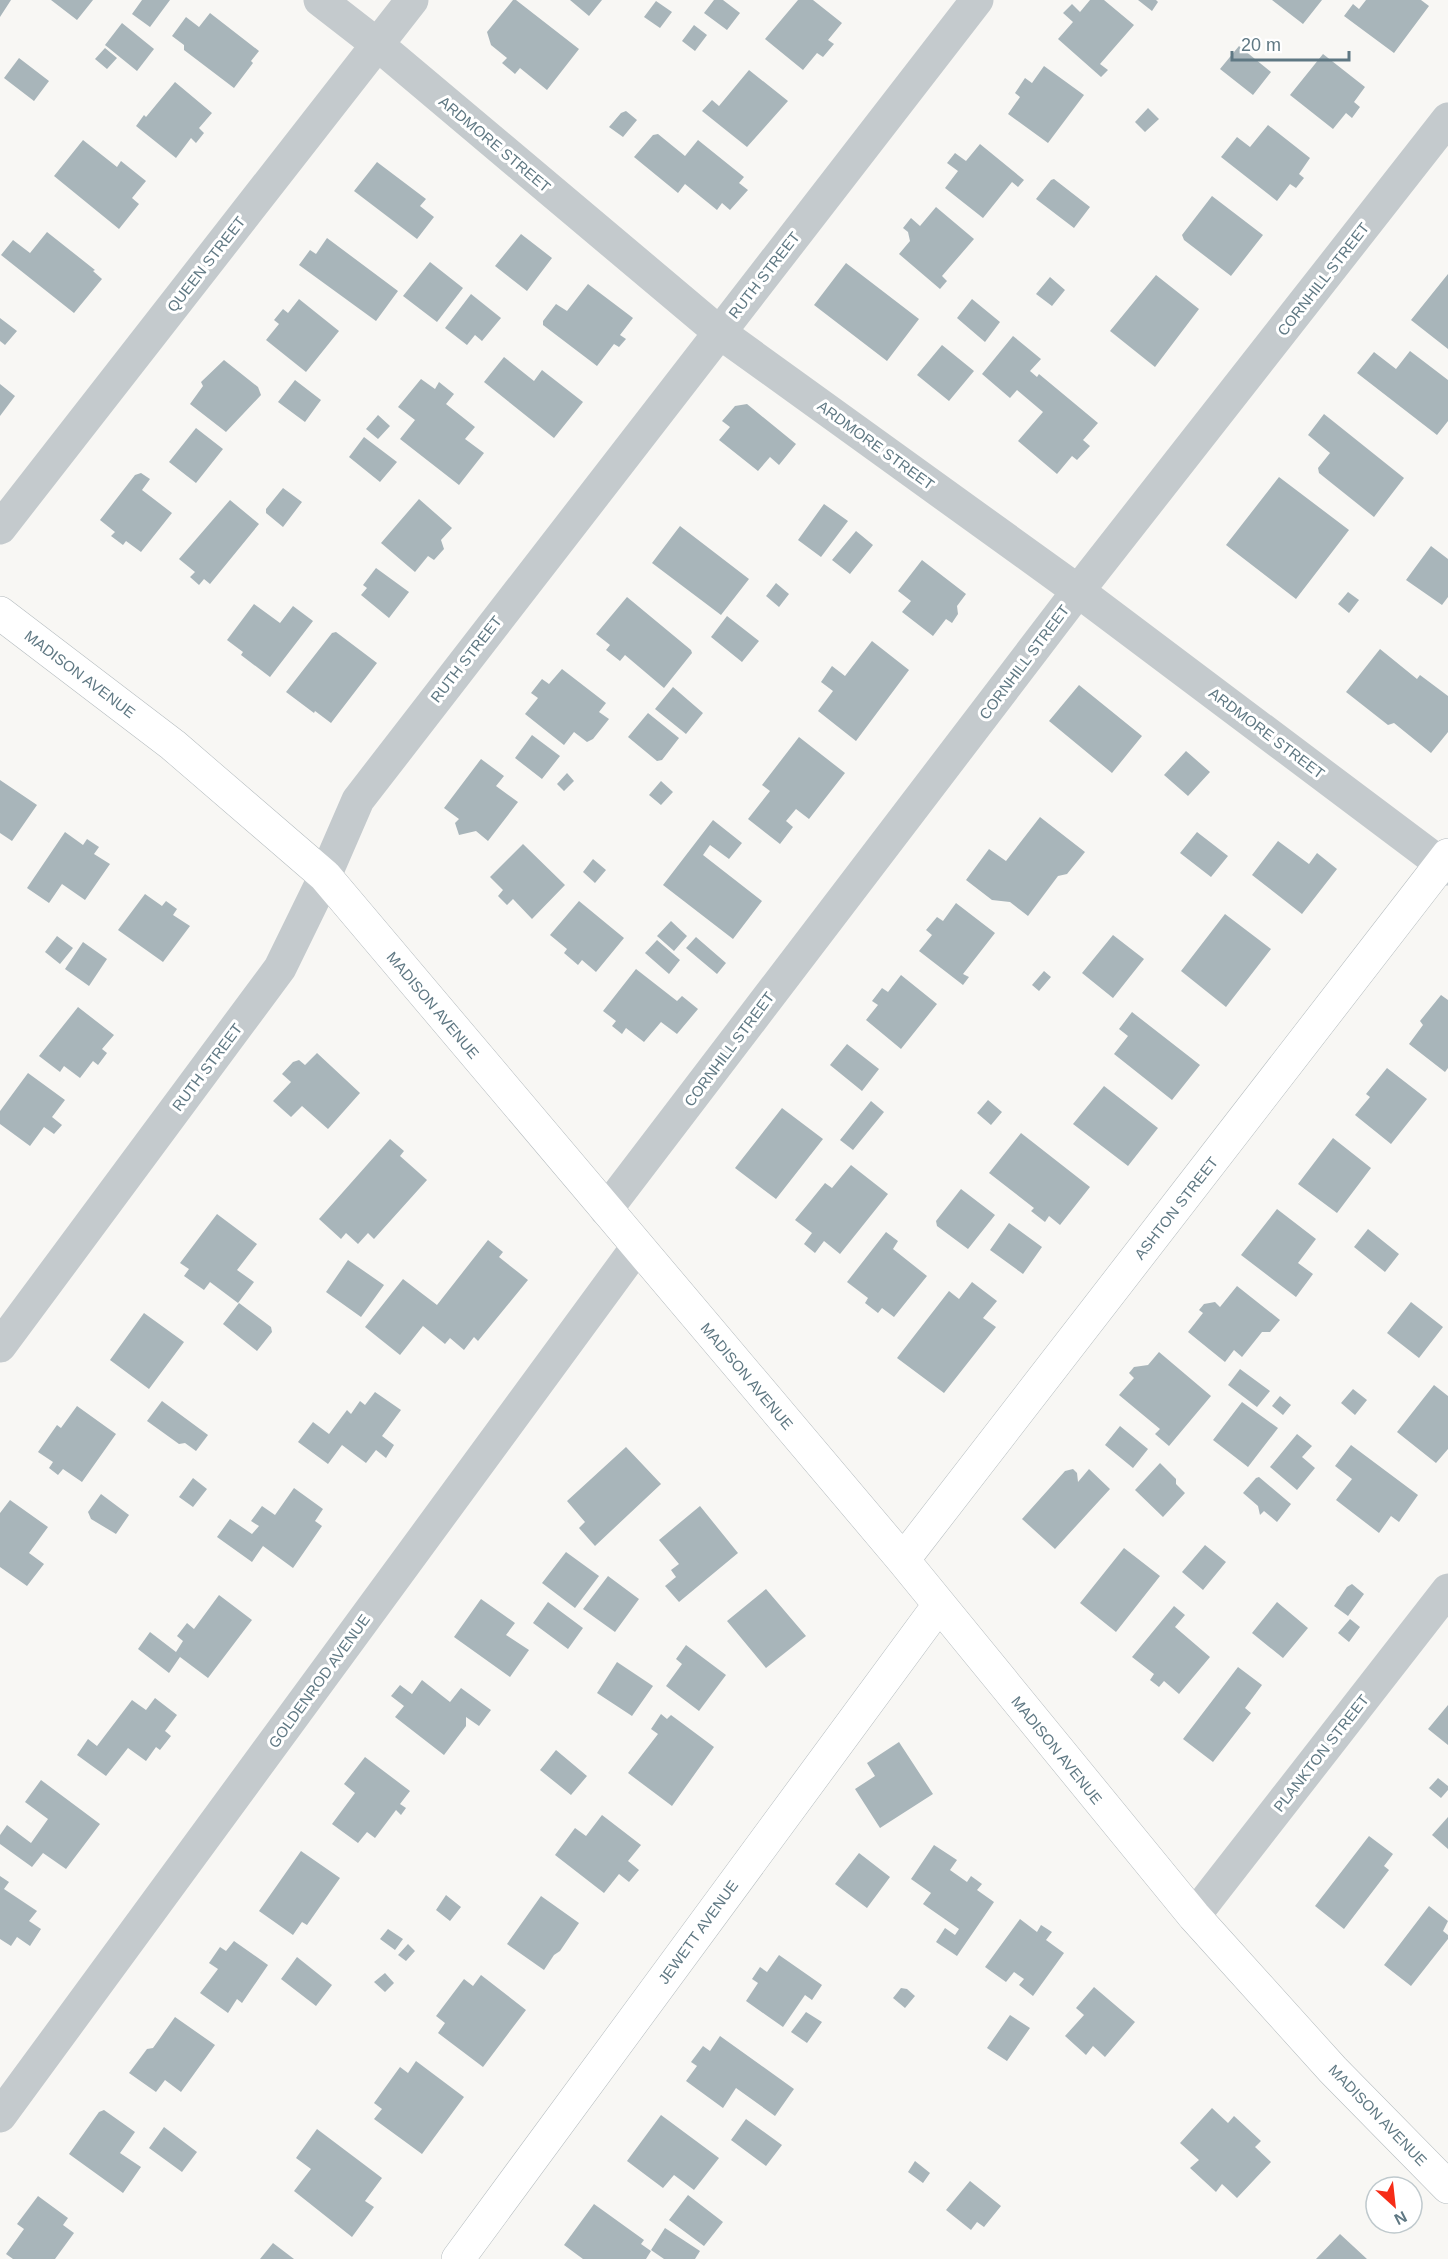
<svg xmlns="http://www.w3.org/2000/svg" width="1448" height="2259" viewBox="0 0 1448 2259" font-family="Helvetica,sans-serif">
<rect width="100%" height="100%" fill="#f8f7f4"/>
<path fill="#a8b5ba" d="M0,0h11l-11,17z
M51,0h42l-16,20z
M142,0h28l-20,27 -18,-13z
M513,0h3l63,49 -32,41 -27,-22 -5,6 -13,-11 5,-5 -16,-13 -4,-13z
M570,0h32l-13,16z
M714,0h9l17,13 -13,17 -23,-17z
M798,0h15l29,23 -14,17 6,4 -11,13 -6,-4 -14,17 -38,-31z
M1090,0h14l30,25 -34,39 8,6 -7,7 -43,-38 15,-17 -10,-9 9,-9 8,8z
M1138,0h18l2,2 -6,9z
M1272,0h50l-19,24z
M1366,0h55l8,6 -35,47 -50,-37 9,-12 6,5z
M656,1l16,11 -12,16 -16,-11z
M210,13l49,38 -8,10 2,2 -19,25 -50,-38v-5l-12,-9 14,-19 13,10z
M122,23l32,26 -17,22 -32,-26z
M694,25l13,10 -12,16 -13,-10z
M1239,46l32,26 -18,23 -33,-26z
M105,48l12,10 -10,11 -12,-10z
M1323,54l42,33 -11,15 6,5 -8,11 -6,-5 -13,16 -43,-34z
M19,58l30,23 -15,20 -30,-23z
M1044,66l40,29 -36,48 -40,-29 12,-17 -5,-4 10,-15 7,5z
M749,70l39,31 -41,46 -45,-36 10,-11 7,6z
M175,82l37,31 -13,15 5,5 -8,10 -5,-5 -15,20 -40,-32 8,-11 2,2z
M1148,108l11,11 -14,13 -10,-10z
M626,111l11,9 -14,17 -14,-10 12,-14z
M1268,125l42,33 -11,16 5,4 -8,10 -6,-4 -13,17 -56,-44 16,-20 13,10z
M658,134l27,22 13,-16 46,37 -5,6 9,7 -18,20 -8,-7 -5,7 -32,-26 -7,9 -44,-36 19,-22z
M83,140l34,27 4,-6 25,20 -14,17 7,6 -20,25 -65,-53z
M980,144l44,36 -6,7 -6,-5 -29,36 -38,-30 13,-17 -11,-8 8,-10 11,8z
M377,162l49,37 -6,7 14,11 -17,22 -63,-48z
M1054,179l36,28 -16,21 -38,-29 15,-19z
M1212,196l51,39 -32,41 -47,-36 -2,-5z
M936,207l38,32 -32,37 5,5 -7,8 -41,-35 11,-13 -2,-9 -5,-4 8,-10 9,8z
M47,232l48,38 -2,1 9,8 -28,34 -73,-58 12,-15 17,13z
M521,234l31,24 -25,33 -32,-25z
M327,238l71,53 -22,30 -77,-56 11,-15 6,4z
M430,262l33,26 -26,34 -34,-26z
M846,263l73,56 -32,42 -73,-56z
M1448,274v75l-37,-29z
M1156,275l43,34 -44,58 -45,-36z
M1050,277l15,13 -13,16 -16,-12z
M588,284l45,34 -13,17 6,4 -7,8 -5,-3 -17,22 -54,-41v-4l13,-17 11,7z
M471,294l30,24 -19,23 -7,-6 -8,10 -22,-17z
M299,299l40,32 -33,41 -40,-32 13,-16 -5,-4 9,-11 5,4z
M972,299l28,23 -15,20 -28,-24z
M0,318l17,13 -12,14 -5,-4z
M1013,336l28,23 -11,12 7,6 2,-3 59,49 -15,17 7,6 -13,14 -5,-4 -15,18 -39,-33 25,-29 -26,-22 -7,8 -28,-24z
M942,345l32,26 -25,30 -32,-26z
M1410,351l38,29v41l-11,14 -80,-62 17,-21 22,17z
M504,357l30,24 8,-11 41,32 -29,36 -70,-56z
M224,360l34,27 3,8 -35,37 -36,-28 13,-18 -2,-4z
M421,379l14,10 4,-7 15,12 -8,10 29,23 -10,12 19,14 -25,32 -59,-46 15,-19 -17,-13z
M295,380l26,20 -16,22 -27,-20z
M0,384l15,12 -15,20z
M747,404l49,40 -17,21 -9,-8 -12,14 -39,-31 11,-13 -8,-6 13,-15z
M1324,414l80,64 -30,39 -55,-44 -1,-5 12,-15 -22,-18z
M378,415l12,11 -12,13 -12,-10z
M196,428l27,21 -27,34 -27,-21z
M364,437l33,25 -17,20 -31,-25z
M141,473l9,6 -8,11 30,23 -31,39 -15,-11 -3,4 -12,-9 4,-4 -15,-12 35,-45z
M1279,477l70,53 -53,69 -70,-54z
M283,488l19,14 -19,25 -17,-14v-4z
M419,499l33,29 -11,12 3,9 -10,11 -6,-4 -13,16 -34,-29z
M230,500l29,24 -49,60 -6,-5 -5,6 -9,-8 5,-5 -16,-13z
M824,504l24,17 -27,36 -23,-17z
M680,526l69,53 -28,36 -69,-52z
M856,531l17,14 -23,29 -18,-14z
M1431,546l17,13v38l-6,8 -36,-25z
M922,560l44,34 -9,12 1,8 -6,9 -6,-4 -13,17 -31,-24 9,-11 -13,-10z
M376,568l33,24 -20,26 -28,-23 6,-7 -4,-3z
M776,583l13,11 -10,13 -13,-11z
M1348,592l11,8 -10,13 -11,-9z
M627,597l64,53 1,3 -28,35 -39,-33 -5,6 -14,-11 4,-5 -14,-11z
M254,604l26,19 13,-17 20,15 -43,56 -29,-22 2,-3 -16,-12z
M727,616l32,25 -17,21 -31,-25z
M336,632l41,31 -46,60 -16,-12 -1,2 -28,-21 46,-59z
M872,641l37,29 -53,71 -38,-30 15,-20 -12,-9 11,-16 13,10z
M1380,649l37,30 3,-4 28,21v36l-17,21 -37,-30 -6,2 -42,-33z
M562,669l44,34 -7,9 10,7 -16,20 -6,3 -13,-10 -10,13 -39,-31 13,-16 -7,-5 11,-14 7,5z
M1079,685l63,51 -30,37 -63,-52z
M673,687l30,26 -17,21 -31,-25z
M648,713l31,25 -17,22 -5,1 -29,-24z
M532,735l28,21 -18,23 -27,-21z
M799,737l46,36 -36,46 -13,-10 -10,12 7,6 -13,17 -32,-25 22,-28 -8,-6z
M1186,751l24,21 -22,24 -24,-21z
M481,759l23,17 -8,10 22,16 -30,39 -12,-10 -17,4 -4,-12 4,-4 -15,-11z
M567,773l7,8 -10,10 -7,-7z
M0,780l37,25 -25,36 -12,-8z
M661,781l12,11 -12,13 -12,-10z
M1040,817l45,35 -18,22 -9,2 -30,40 -18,-14 -18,-2 -26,-20 23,-31 17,12z
M713,820l29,23 -13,16 -19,-14 -7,10 59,46 -29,38 -70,-54z
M65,832l18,13 4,-6 12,8 -5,7 16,10 -25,36 -23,-16 -13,19 -22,-15z
M1197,832l31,24 -17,21 -31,-24z
M1278,841l31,23 8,-11 20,16 -35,45 -50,-39z
M523,844l42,41 -33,34 -19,-20 -6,6 -9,-9 5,-6 -13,-13z
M593,859l13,11 -11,13 -12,-11z
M145,894l17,12 4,-5 11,8 -4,6 17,11 -27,36 -45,-32z
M579,901l45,37 -28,34 -14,-12 -4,5 -14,-12 3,-4 -17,-14z
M956,903l39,30 -32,41 6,3 -6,8 -44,-34 13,-16 -6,-5 11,-13 6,4z
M1225,914l46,35 -45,58 -45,-36z
M671,921l16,15 -13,15 -17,-15z
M1113,935l31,24 -31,39 -31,-25z
M57,936l16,12 -13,16 -15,-12z
M696,937l30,26 -9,11 -31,-26z
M657,940l23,20 -11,14 -24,-21z
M83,942l24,17 -18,27 -24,-17z
M636,969l41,32 5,-5 16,13 -21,25 -16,-12 -17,20 -18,-14 -4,6 -10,-8 4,-5 -13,-10z
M1044,971l7,6 -12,14 -7,-6z
M901,975l36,29 -36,45 -35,-29 12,-15 -6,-4 10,-13 6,4z
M1441,995l7,5v68l-3,4 -36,-28 14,-19 -3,-4z
M78,1007l36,28 -12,14 5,4 -9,12 -5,-4 -13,17 -16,-12 -4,6 -21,-16z
M1132,1012l68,53 -28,35 -58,-46 14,-18 -9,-7z
M847,1044l32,25 -17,22 -32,-26z
M317,1053l43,40 -32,36 -26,-23 -11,11 -18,-16 18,-19 -9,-8 11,-12 6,-2 6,5z
M1387,1068l40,31 -36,45 -36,-29 15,-18 -4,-3z
M28,1073l37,27 -13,17 10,8 -8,9 -10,-7 -14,19 -30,-22v-13z
M1104,1086l54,42 -30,38 -55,-42z
M988,1100l14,12 -11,13 -14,-12z
M871,1101l13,11 -31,38 -13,-10z
M782,1108l41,31 -47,60 -41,-31z
M1021,1133l69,54 -30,38 -11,-9 -4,6 -14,-11 3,-3 -45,-35z
M1333,1138l38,30 -34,45 -39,-29z
M390,1139l14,12 -4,5 27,24 -53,59 -6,-6 -10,11 -12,-11 -5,6 -22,-20z
M851,1165l37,29 -48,60 -16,-13 -9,12 -11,-9 8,-11 -17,-13 30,-37 7,5z
M961,1189l34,26 -27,34 -31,-23 -1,-5z
M1277,1209l39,30 -18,24 15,11 -17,23 -55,-42z
M217,1214l40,30 -20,26 17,12 -16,21 -28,-21 -6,8 -20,-14 5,-7 -9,-6z
M1009,1223l33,24 -19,27 -33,-24z
M1368,1229l31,25 -14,18 -31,-25z
M886,1232l12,9 -5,8 34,27 -33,41 -12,-9 -4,5 -13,-10 3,-5 -21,-16z
M488,1240l15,12 -4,5 29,23 -50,61 -4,-4 -10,13 -14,-12 -5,6 -22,-18 -23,29 -35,-28 38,-48 34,26z
M348,1260l36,25 -23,32 -35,-25z
M972,1282l25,19 -14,17 13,9 -52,66 -47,-35 52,-67 10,8z
M1237,1286l43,34 -10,12h-8l-20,25 -8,-7 -9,12 -37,-30 15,-19 -4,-3 5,-6 11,-2 5,5z
M1411,1302l32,25 -24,31 -32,-25z
M239,1303l32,24 1,5 -15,19 -34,-27z
M144,1313l40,29 -35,47 -39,-29z
M1159,1352l52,44 -42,50 -14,-12 5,-5 -41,-34 15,-17 -5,-5 5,-6 14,-2z
M1240,1369l30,22 -13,16 -29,-22z
M1434,1385l14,11v53l-12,14 -39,-31z
M1353,1389l14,11 -12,15 -14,-12z
M375,1392l26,18 -19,26 12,9 -8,13 -10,-8 -10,13 -24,-18 -14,19 -30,-22 15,-20 16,12 18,-24 4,4 9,-13 5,4z
M1280,1396l11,9 -8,10 -11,-9z
M162,1401l46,34 -12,16 -11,-8 -6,1 -32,-23z
M1242,1402l36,26 -30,39 -35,-27z
M77,1406l39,28 -34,48 -19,-13 -5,6 -9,-7 4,-6 -15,-10 19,-27 4,3z
M1120,1426l28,23 -15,19 -28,-23z
M1297,1434l15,12 -10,11 13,11 -18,22 -27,-23z
M1351,1445l67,50 -19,27 -8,-6 -12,17 -43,-33 16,-21 -17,-13z
M626,1447l35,37 -66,62 -16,-18 6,-6 -18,-21z
M1160,1463l16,16v5l9,9 -22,24 -28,-27z
M1073,1469l4,4 1,9 11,-13 21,20 -55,60 -33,-30 43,-48z
M1259,1477l32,27 -14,18 -13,-11 -4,4 -2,-9 -15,-13 13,-15z
M193,1478l14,11 -14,18 -14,-10z
M294,1488l29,21 -8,12 7,5 -29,42 -30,-22 -11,16 -35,-25 13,-18 22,15 7,-8 -8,-5 11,-15 13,9z
M101,1494l28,21 -13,19 -25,-15 -3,-7z
M10,1500l38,27 -19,26 15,11 -17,22 -27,-19v-54z
M700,1506l38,47 -59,49 -14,-16 11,-9 -5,-7 8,-6 -20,-24z
M1205,1545l21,17 -23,28 -21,-18z
M1124,1548l36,28 -44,56 -36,-29z
M566,1552l33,24 -24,32 -33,-25z
M608,1576l31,23 -24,33 -32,-23z
M1352,1584l12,10 -16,22 -14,-10 13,-19z
M766,1589l40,47 -40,32 -39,-47z
M219,1595l33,25 -44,58 -28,-21 -11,16 -31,-24 12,-17 26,20 7,-11 -6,-5 10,-13 7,6z
M481,1599l34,24 -9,12 23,15 -19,27 -56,-40z
M548,1602l35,26 -15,21 -35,-26z
M1277,1602l31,26 -25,30 -31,-25z
M1174,1606l11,9 -10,12 35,30 -31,37 -15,-13 -5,6 -9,-7 4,-6 -22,-17z
M1350,1619l10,8 -11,15 -11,-9z
M686,1645l40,30 -27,36 -33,-25 16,-22 -6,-5z
M617,1662l36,24 -21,30 -35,-23z
M1238,1667l24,18 -17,23 6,5 -38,49 -30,-23z
M422,1680l28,22 11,-14 30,22 -12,16 -13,-9v9l-22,29 -49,-38 9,-11 -13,-10 9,-11 12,9z
M155,1698l22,17 -12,16 6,5 -11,14 -4,-3 -10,14 -18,-13 -22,28 -29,-21 11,-16 9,7 35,-46 14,10z
M1448,1705v40l-20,-16z
M661,1714l6,5 4,-4 43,32 -42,59 -44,-33 30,-39 -7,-5z
M899,1742l34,52 -53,34 -25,-39 20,-13 -8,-13z
M556,1750l31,26 -16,19 -31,-25z
M365,1757l45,34 -10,13 6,4 -5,7 -5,-5 -21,28 -8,-6 -9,11 -26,-19 23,-31 -11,-9z
M1438,1778l10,8v4l-7,8 -12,-10z
M41,1780l59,44 -34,45 -23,-16 -11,14 -32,-23v-9l7,-10 24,18 17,-24 -23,-17z
M602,1815l39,30 -13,16 11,9 -10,12 -10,-8 -15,19 -49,-38 20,-27 11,8z
M1448,1817v32l-16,-14z
M1369,1836l24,18 -9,12 5,4 -45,59 -29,-23z
M934,1845l23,15 -7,10 17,12 4,-6 11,8 -5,6 17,12 -37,54 -21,-14 9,-14 10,7 4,-6 -36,-25 8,-11 -20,-14z
M301,1851l39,27 -33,47 -5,-3 -9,13 -34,-24z
M859,1853l31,24 -23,31 -32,-24z
M0,1876l9,6 -5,7 33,22 -8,10 12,8 -11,17 -13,-9 -6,9 -11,-7z
M446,1895l15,12 -11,14 -14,-11z
M541,1896l38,27 -19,28 -6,4 -10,15 -37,-26z
M1429,1906l19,15 -5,10 5,4v4l-37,47 -27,-21z
M1020,1919l17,13 4,-7 11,7 -6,8 18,13 -31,43 -14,-11 5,-6 -10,-7 -8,10 -21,-15z
M388,1929l15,10 -8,11 -15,-11z
M234,1941l34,24 -26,38 -5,-4 -9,14 -28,-20 18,-24 -9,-6 11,-16 6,4z
M408,1944l7,7 -9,10 -8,-6z
M779,1955l43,30 -10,15 -7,-5 -22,32 -37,-26 12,-18 -6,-4 8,-12 7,5z
M297,1957l35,28 -16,21 -35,-27z
M385,1973l9,10 -9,9 -11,-10z
M481,1975l45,35 -43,57 -45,-34 7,-10 -9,-7 28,-37 9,7z
M1094,1987l41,35 -30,35 -12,-11 -7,9 -21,-19 19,-21 -8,-7z
M901,1988l6,1 8,7 -10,12 -12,-10z
M806,2012l16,10 -15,21 -16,-11z
M1010,2015l20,13 -23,33 -20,-13z
M175,2017l40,28 -34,47 -16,-12 -9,12 -27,-19 18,-24 6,-1z
M720,2036l74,53 -19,27 -39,-28 -13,20 -37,-27 11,-15 -6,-4 12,-16 7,5z
M416,2061l48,36 -42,57 -48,-35 8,-10 -8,-6 26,-36 8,6z
M1212,2108l16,15 6,-7 27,25 -6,6 16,15 -34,36 -15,-14 -6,8 -26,-24 9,-8 -19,-17z
M104,2110l31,22 -15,21 21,14 -18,26 -54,-39 30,-42z
M661,2115l58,43 -25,32 -20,-15 -11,13 -36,-27z
M746,2119l36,26 -16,21 -35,-26z
M164,2127l33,25 -15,20 -33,-24z
M317,2129l65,49 -17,23 9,6 -22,30 -58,-46 17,-22 -15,-11z
M915,2161l15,12 -7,10 -15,-11z
M970,2181l31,25 -17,21 -7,-5 -6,8 -25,-20z
M688,2195l35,27 -19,24 -35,-26z
M38,2196l30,22 -5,7 11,8 -19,26h-42l-7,-5 18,-25 -7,-5z
M594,2204l50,36 -3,4 10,7 -5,8h-63l-19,-14z
M665,2228l35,23 -5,8h-31l-13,-9z
M1340,2234l27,25h-51z
M273,2243l21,16h-34z"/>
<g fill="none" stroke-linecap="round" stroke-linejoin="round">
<g stroke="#b5bcbf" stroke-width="34">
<path id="major" d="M0,613l173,132 152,131 578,684 291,356 139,154 115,117
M903,1560l545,-705
M458,2259l481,-654"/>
</g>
<path stroke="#c4cacd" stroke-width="33" d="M320,0l58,45 341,287 359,259 370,278
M0,528l412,-528
M606,1210l472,-619 370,-472
M0,1346l280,-378 45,-92 33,-76 619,-800
M1194,1916l254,-326
M0,2116l637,-869"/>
<use href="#major" stroke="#fff" stroke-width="33"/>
</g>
<g text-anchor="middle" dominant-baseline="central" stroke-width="6" stroke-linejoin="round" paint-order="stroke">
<g font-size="15" fill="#5f7883" stroke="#fff">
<text transform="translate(495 144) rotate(40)">ARDMORE STREET</text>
<text transform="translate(206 264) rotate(-52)">QUEEN STREET</text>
<text transform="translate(764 275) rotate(-52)">RUTH STREET</text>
<text transform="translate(1323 279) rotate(-52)">CORNHILL STREET</text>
<text transform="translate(876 445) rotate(36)">ARDMORE STREET</text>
<text transform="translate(466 659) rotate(-52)">RUTH STREET</text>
<text transform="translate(1024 662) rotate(-53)">CORNHILL STREET</text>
<text transform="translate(80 674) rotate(37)">MADISON AVENUE</text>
<text transform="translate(1267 733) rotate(37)">ARDMORE STREET</text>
<text transform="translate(433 1005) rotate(50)">MADISON AVENUE</text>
<text transform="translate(729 1049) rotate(-53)">CORNHILL STREET</text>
<text transform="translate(207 1067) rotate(-53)">RUTH STREET</text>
<text transform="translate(1176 1208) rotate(-52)">ASHTON STREET</text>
<text transform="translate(747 1376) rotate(50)">MADISON AVENUE</text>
<text transform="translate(319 1681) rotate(-54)">GOLDENROD AVENUE</text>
<text transform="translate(1057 1750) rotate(51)">MADISON AVENUE</text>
<text transform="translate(1321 1753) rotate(-52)">PLANKTON STREET</text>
<text transform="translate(698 1932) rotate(-54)">JEWETT AVENUE</text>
<text transform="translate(1378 2115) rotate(46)">MADISON AVENUE</text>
</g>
</g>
<g transform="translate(1394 2205) rotate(153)"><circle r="28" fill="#ffffff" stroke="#bfc9cd" stroke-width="1.5"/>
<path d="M0-4.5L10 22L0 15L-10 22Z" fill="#f62c17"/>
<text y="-9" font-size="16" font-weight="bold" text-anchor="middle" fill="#5f7883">N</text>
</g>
<path d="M1232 51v9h117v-9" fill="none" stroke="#5f7883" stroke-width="3"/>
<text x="1241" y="51" font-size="18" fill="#5f7883" stroke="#ffffff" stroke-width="4.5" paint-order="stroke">20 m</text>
</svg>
